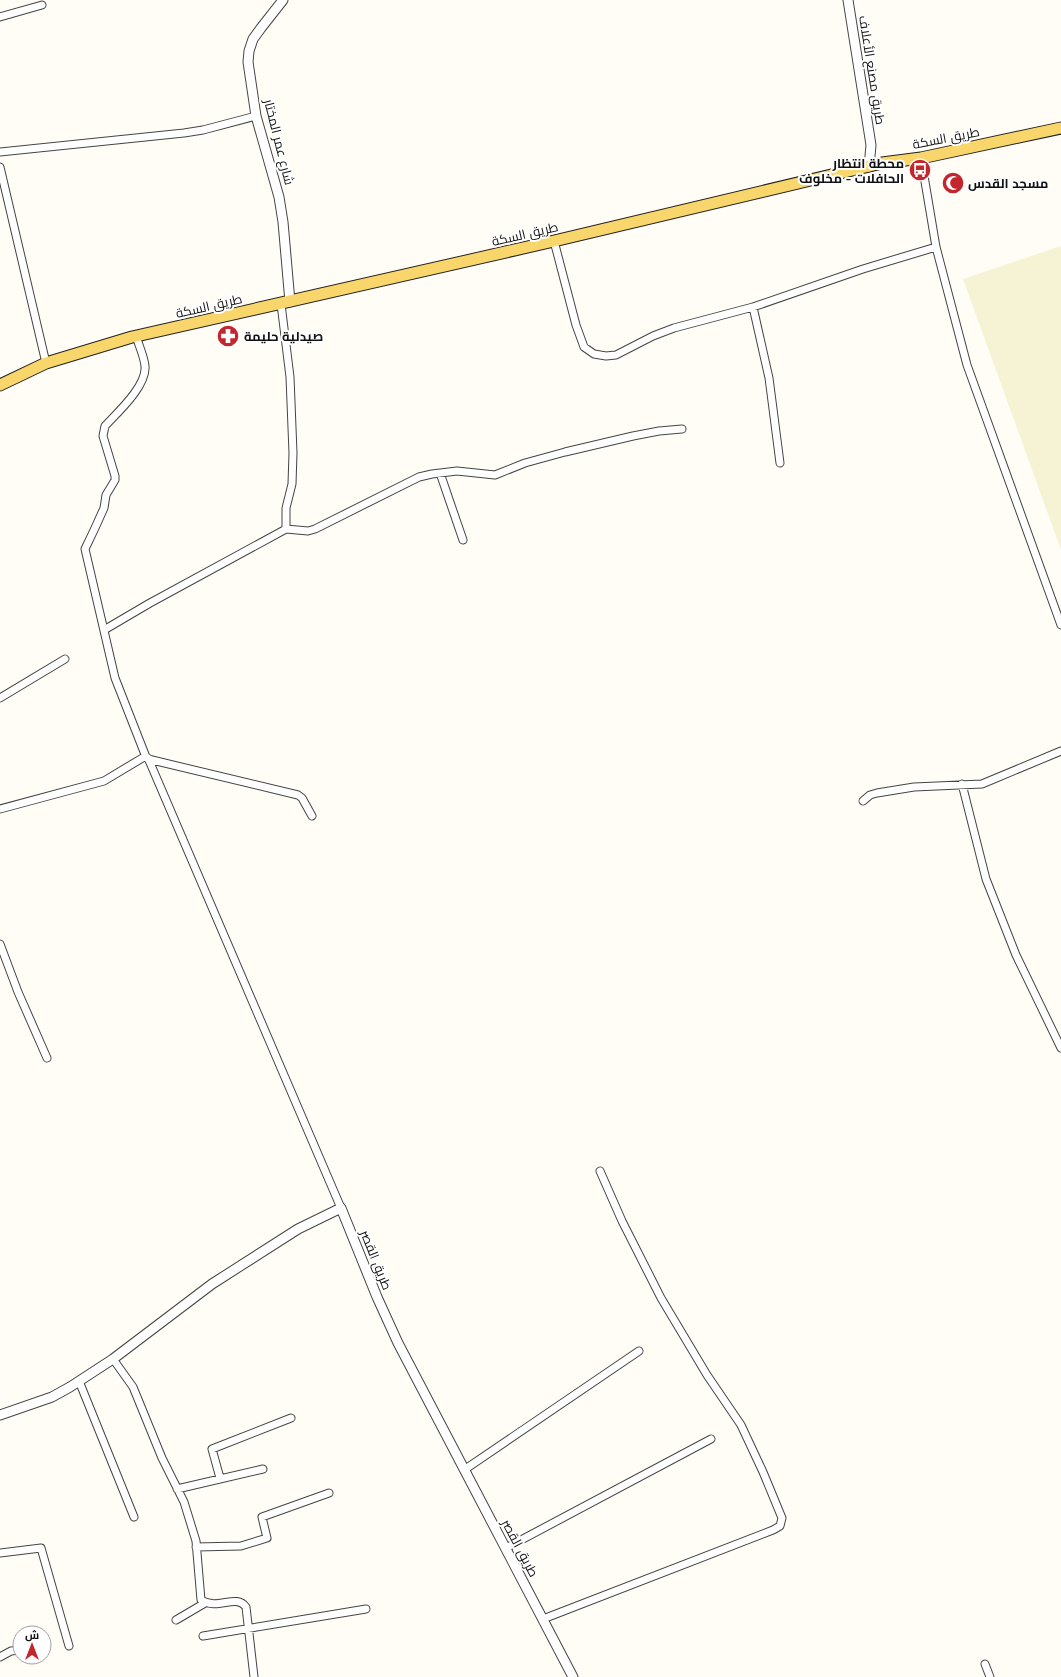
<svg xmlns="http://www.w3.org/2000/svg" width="1061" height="1677" viewBox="0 0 1061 1677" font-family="'Libre Baskerville',Cairo,serif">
<rect width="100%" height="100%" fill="#fffdf5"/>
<path fill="#f6f3d4" d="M1061,246v304l-98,-271z"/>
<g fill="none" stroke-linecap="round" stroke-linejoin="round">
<g stroke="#444" stroke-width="9">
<path id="minor" d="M0,17l42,-12
M0,152l184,-19 19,-3 53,-14
M921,158l15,89 31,118 94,260
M0,167l46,196
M554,241l22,84 8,22 10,7 12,2 10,-1 37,-19 21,-8 79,-21 110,-38 73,-22
M281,304l9,73 3,76 -1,31 -6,24v21
M753,307l16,71 11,85
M136,336c3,10 8,20 9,30 2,20 -28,47 -40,60l-2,10 12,40v4l-9,15 -2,13 -9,20 -10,21 30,129 31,79
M440,473l23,67
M104,630l46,-27 136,-74 22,2 7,-2 104,-52 13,-3 25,-3 38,4 30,-12 40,-11 68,-16 26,-5 23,-2
M0,698l65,-39
M148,759l150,36 4,3 10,18
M962,784l24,95 30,76 45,93
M863,801l7,-6 7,-2 37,-6 68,-3 79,-33
M0,809l104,-28 40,-24 4,1 193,450
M0,944l18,48 29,66
M113,1359l20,28 29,71 22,44 12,39 5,59c17,11 35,-7 45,7l8,70
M79,1381l55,136
M464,1470l175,-119
M220,1478l-8,-29 79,-31
M177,1489l86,-20
M196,1547l45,-1 26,-8 -5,-21 67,-24
M506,1548l205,-109
M0,1553l41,-5 28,98
M543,1619l230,-89 7,-4 2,-8 -19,-46 -22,-47 -34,-50 -46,-77 -39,-77 -22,-50
M176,1620l29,-17
M203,1636l163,-27
M0,1657l11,-6 9,-1
M985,1664l5,13"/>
</g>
<g stroke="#444" stroke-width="11">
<path id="tertiary" d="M283,0l-22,28 -8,11 -4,12 -1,11 8,54 23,81 4,25 7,80
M848,0l23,145 -2,22
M0,1415l52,-18 18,-10 43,-28 99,-75 86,-55 43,-21 36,89 21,46 175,334"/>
</g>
<g stroke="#222" stroke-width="13">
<path id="primary" d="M0,385l46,-22 86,-26 422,-96 328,-78 39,-5 140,-30"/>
</g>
<use href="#minor" stroke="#fff" stroke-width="7"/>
<use href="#tertiary" stroke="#fff" stroke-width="9"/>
<use href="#primary" stroke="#f9d66b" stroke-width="11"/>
</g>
<defs>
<g id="bus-disc" transform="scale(1.15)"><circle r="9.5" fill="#c4262e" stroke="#fff"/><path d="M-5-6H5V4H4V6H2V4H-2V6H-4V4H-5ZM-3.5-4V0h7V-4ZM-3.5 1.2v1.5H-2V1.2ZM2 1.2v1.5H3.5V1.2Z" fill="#fff"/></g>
<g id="mosque-disc" transform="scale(1.15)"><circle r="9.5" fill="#c4262e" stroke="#fff"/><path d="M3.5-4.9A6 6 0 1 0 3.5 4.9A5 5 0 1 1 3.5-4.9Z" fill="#fff"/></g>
<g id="pharmacy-disc" transform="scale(1.15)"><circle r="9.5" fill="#c4262e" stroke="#fff"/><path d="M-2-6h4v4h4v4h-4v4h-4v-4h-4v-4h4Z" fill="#fff"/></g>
</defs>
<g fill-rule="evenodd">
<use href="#bus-disc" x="920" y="170"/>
<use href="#mosque-disc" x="953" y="183"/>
<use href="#pharmacy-disc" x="228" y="336"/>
</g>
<g text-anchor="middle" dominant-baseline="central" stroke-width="4" stroke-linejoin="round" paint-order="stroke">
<g font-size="13" fill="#111" stroke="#fff">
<text transform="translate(872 70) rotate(81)">طريق مصنع الأعلاف</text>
<text transform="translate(946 138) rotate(-11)">طريق السكة</text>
<text transform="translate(279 142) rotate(76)">شارع عمر المختار</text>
<text transform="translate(525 234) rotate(-13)">طريق السكة</text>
<text transform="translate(209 306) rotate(-13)">طريق السكة</text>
<text transform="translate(376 1260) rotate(68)">طريق القصر</text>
<text transform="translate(520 1548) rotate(62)">طريق القصر</text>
</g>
<g font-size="13" font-weight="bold" fill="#111" stroke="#fff" text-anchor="start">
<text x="904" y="163" text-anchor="end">محطة انتظار<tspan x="904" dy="15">الحافلات - مخلوف</tspan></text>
<text x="968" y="183">مسجد القدس</text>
<text x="244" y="336">صيدلية حليمة</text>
</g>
</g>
<g transform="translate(32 1645)"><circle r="19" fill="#ffffff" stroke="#a0a0a0"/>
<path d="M0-3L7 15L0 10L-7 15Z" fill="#c4262e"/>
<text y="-6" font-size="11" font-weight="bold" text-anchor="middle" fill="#111111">ش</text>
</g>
</svg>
